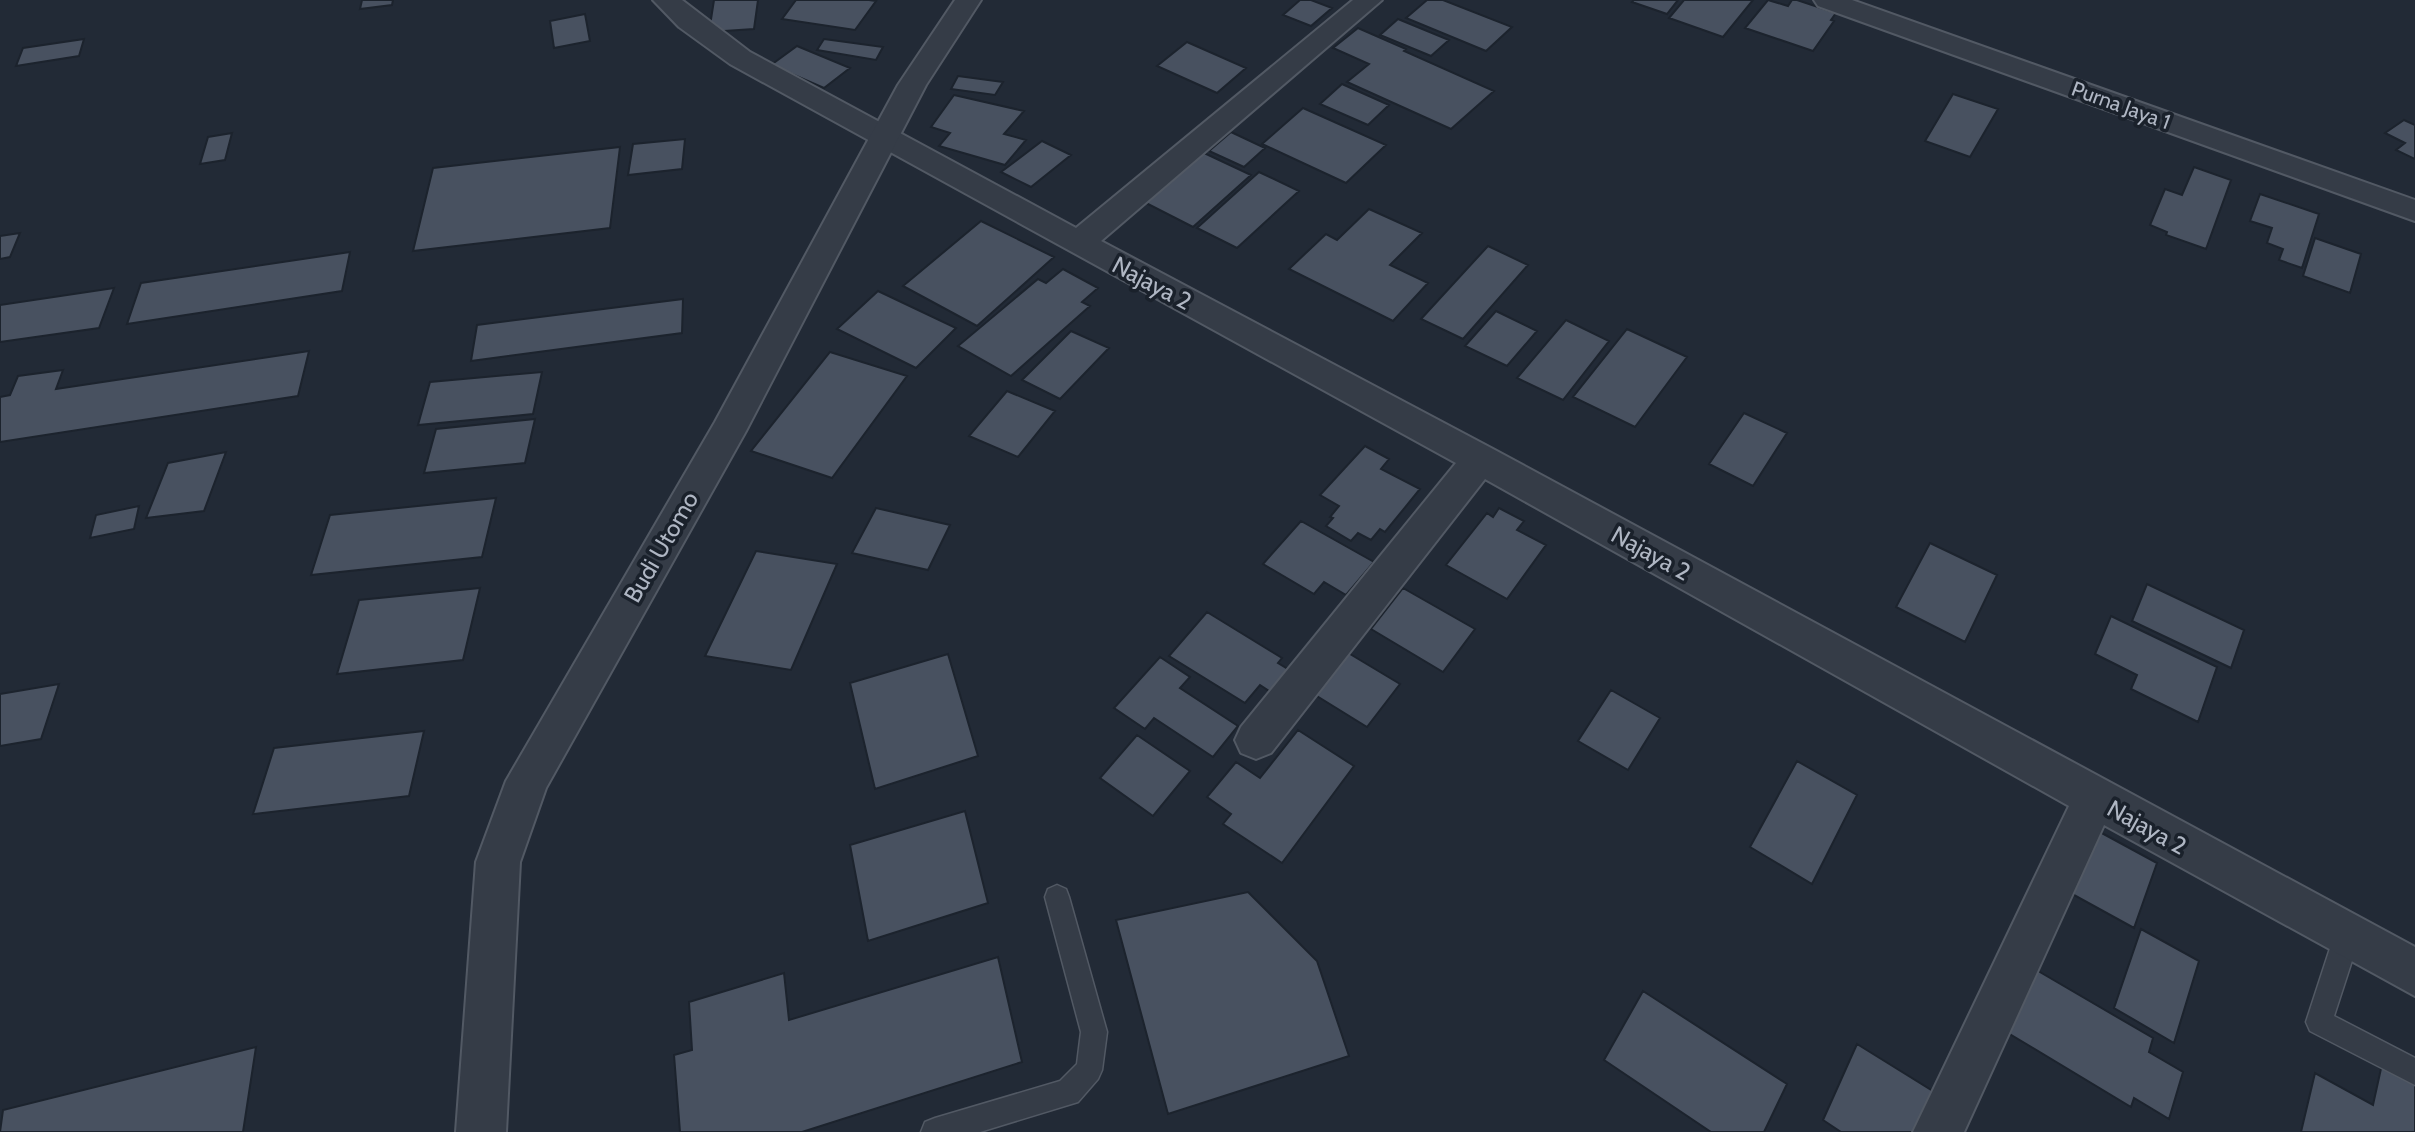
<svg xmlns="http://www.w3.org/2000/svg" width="2415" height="1132" viewBox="0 0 2415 1132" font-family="Cabin,sans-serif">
<rect width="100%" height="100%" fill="#222a36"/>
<path fill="#485160" stroke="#1c232d" stroke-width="2" d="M362,0h31l-1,5 -32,4z
M714,0h44l-4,29 -45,3z
M796,0h73l7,1 -21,29 -73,-11z
M1300,0h11l21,8 -21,18 -28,-11z
M1427,0h16l69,27 -26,24 -80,-33z
M1634,0h44l-11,14 -35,-12z
M1684,0h69l-30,37 -54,-19z
M1768,0l20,6 4,-6h5l39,13 -5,7 3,1 -21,30 -68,-23z
M585,14l5,27 -36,7 -4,-27z
M1398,19l51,21 -18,16 -51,-21z
M1358,28l48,21 -2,2 90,40 -43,38 -104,-47 22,-18 -36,-16z
M84,39l-5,17 -63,10 7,-18z
M824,39l59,8 -7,13 -59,-10z
M1187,42l59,26 -29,25 -60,-27z
M797,46l53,22 -26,20 -53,-23z
M958,76l45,6 -8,13 -44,-6z
M1342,84l47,21 -21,20 -48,-21z
M1953,94l45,15 -28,48 -45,-16z
M954,95l70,16 -20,23 22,6 -21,25 -66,-19 11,-13 -19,-6z
M1303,108l83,37 -40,38 -84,-39z
M2404,120l11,5v34l-19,-9 9,-7 -20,-10z
M1231,132l34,16 -21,19 -35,-16z
M232,133l-7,27 -25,4 8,-27z
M685,139l-3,30 -54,6 5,-31z
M1042,141l29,14 -40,32 -30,-15z
M620,147l-10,81 -197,23 20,-83z
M1202,152l49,23 -58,52 -49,-25z
M2194,167l37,13 -25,69 -40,-14 1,-3 -17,-7 15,-36 17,6z
M1259,172l40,19 -62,57 -40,-20z
M2260,194l59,20 -17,54 -23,-8 4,-11 -16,-6 5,-15 -22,-7z
M1369,209l53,24 -32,32 38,18 -35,38 -104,-52 37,-35 11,6z
M981,221l73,36 -77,69 -74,-40z
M20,233l-10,24 -10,2v-23z
M2315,238l46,16 -11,39 -47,-17z
M1488,246l40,19 -65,74 -42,-20z
M350,252l-8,39 -215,33 14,-41z
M1063,269l35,19 -16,14 8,4 -79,70 -53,-30 80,-67 8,4z
M114,288l-15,40 -99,14v-37z
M878,291l78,37 -40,40 -79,-39z
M683,299l-1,34 -211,28 6,-36z
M1496,311l41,20 -30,35 -42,-20z
M1566,320l43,21 -46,59 -46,-22z
M1627,329l60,28 -52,70 -62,-30z
M1071,331l38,17 -49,51 -38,-19z
M309,351l-11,45 -298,46v-45l10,-2 8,-19 45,-6 -7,19z
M830,352l77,24 -75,102 -81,-27z
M542,372l-9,42 -115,11 12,-43z
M1007,391l48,20 -37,46 -49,-21z
M1744,413l43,20 -34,53 -44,-22z
M535,419l-10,44 -101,10 12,-44z
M1365,446l24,13 -8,10 39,20 -35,43 -5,-3 -9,11 -13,-7 -7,8 -25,-15 7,-8 -3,-1 9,-11 -19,-11z
M226,452l-22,59 -58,7 22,-55z
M496,498l-14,59 -171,18 19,-60z
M139,506l-5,23 -44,9 6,-23z
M876,508l74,17 -22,45 -76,-17z
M1499,508l25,13 -7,9 29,15 -39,54 -61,-34 41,-52 6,4z
M1301,521l73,41 -28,33 -22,-13 -10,12 -51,-30z
M1930,543l67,32 -32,67 -69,-35z
M756,551l81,13 -46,106 -86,-14z
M2147,584l97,46 -13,38 -99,-47z
M480,588l-17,72 -126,14 22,-74z
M1403,588l72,41 -32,43 -72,-43z
M1207,612l75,46 -4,5 13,8 -19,22 -12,-8 -15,18 -76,-47z
M2111,616l106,51 -19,55 -67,-33 6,-14 -42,-21z
M1345,651l55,33 -33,43 -55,-34z
M948,654l30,102 -103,33 -25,-106z
M1160,657l30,20 -10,11 58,38 -25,31 -59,-39 -9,11 -31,-21z
M59,684l-18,55 -41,7v-52z
M1611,690l49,28 -32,52 -50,-29z
M1298,730l56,36 -72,97 -59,-39 8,-10 -24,-17 29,-35 24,16z
M424,731l-15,65 -156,18 21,-66z
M1137,735l53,36 -37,45 -53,-38z
M1797,761l60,34 -45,89 -62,-37z
M965,811l23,92 -120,38 -18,-96z
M2087,825l70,38 -23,65 -71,-39z
M1248,892l69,69 32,95 -181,58 -52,-194z
M2141,929l58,32 -25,82 -60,-35z
M998,957l24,105 -220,70h-122l-6,-77 18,-5 -3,-48 95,-29 5,47z
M2033,968l120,70 -4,14 34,20 -14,47 -35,-21 -3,9 -123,-74z
M1643,991l144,93 -23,48h-53l-107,-72z
M1857,1044l87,54 -14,34h-89l-18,-12z
M256,1047l-13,85h-243l3,-22z
M2382,1064l33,19v49h-114l14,-59 58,32z"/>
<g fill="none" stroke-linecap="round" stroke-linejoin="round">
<g stroke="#525964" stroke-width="3">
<path id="service" d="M1057,885l9,4 3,8 38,135 -5,38 -4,9 -20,23 -98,30h-59l4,-10 10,-4 125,-37 17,-17 4,-32 -36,-135 3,-8z
M2347,924l9,3 4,9 -26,80 81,42v27l-105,-54 -4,-9 28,-86 4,-9z"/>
</g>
<g stroke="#525964" stroke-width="4">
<path id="minor" d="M653,0h29l68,52 326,176 277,-228h29l-281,241 392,208 922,498v49l-311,-171 -140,307h-51l156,-326 -584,-327 -214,274 -15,6 -15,-6 -6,-13 6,-13 215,-264 -726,-399 -51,-37z
M1814,0h38l563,200v21l-597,-215z"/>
</g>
<g stroke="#525964" stroke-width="4">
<path id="tertiary" d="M955,0h26l-55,85 -180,346 -200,357 -26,74 -14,270h-50l20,-270 30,-81 209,-359 183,-337z"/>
</g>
<use href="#service" fill="#353c47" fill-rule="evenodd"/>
<use href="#minor" fill="#353c47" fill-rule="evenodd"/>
<use href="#tertiary" fill="#353c47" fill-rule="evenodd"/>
</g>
<g text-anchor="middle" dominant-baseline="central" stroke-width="7" stroke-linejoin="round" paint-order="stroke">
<g font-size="21" fill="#afb6c3" stroke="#1a212b">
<text transform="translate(2121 105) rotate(20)">Purna Jaya 1</text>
</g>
<g font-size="24" fill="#afb6c3" stroke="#1a212b">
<text transform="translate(1152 283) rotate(28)">Najaya 2</text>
<text transform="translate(661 547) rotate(-60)">Budi Utomo</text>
<text transform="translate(1651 553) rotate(29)">Najaya 2</text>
<text transform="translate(2147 827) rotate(29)">Najaya 2</text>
</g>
</g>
</svg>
